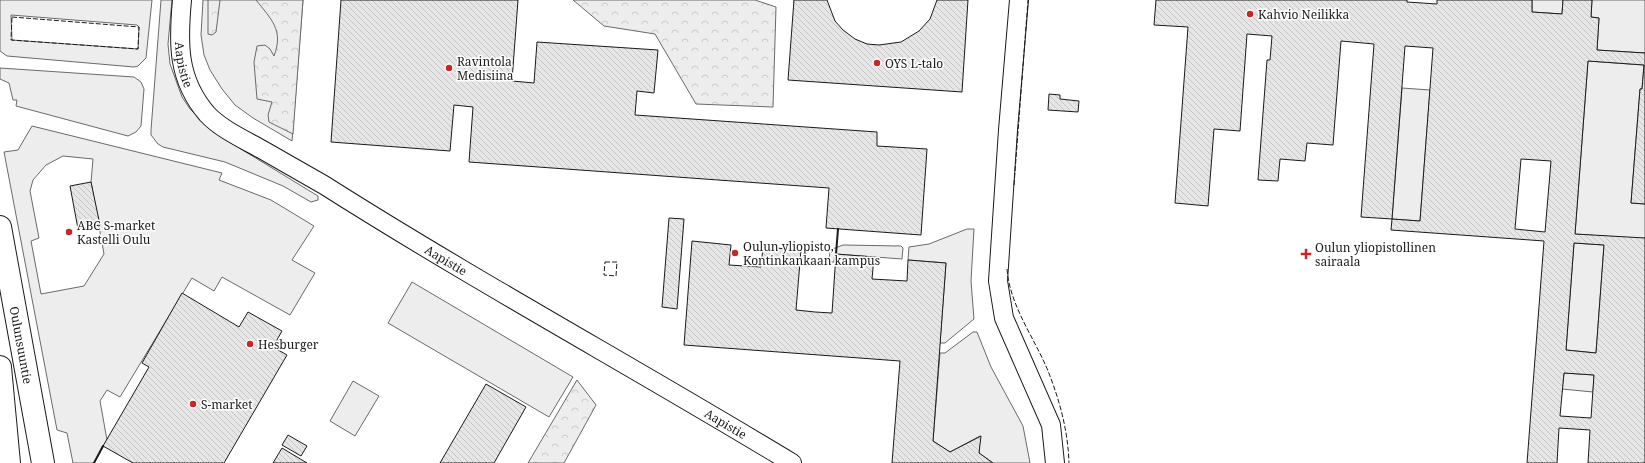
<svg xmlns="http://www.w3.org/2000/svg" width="1645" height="463" viewBox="0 0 1645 463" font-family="'Noto Serif',serif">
<defs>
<pattern id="forest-crowns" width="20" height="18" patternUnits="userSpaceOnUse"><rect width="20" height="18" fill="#ededed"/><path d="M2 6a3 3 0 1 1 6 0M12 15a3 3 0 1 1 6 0" fill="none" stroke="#cbcbcb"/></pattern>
<pattern id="building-back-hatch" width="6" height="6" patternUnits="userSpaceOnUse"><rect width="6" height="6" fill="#e6e6e6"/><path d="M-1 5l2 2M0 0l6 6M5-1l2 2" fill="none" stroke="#c5c5c5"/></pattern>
</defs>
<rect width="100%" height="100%" fill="#fff"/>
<path fill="#ededed" stroke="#6a6a6a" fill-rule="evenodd" d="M0,0h152l-6,58 -8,8 -4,1 -127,-11 -7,-5zM11,15l126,10 2,2 -1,22 -126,-9z
M161,0h11l-4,44 2,20 12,33 8,12 23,23 105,64v4l-7,2 -28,-16 -58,-24 -62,-15 -5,-3 -7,-9v-5z
M203,0h100l-11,141 -39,-23 -18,-13 -13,-16 -12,-19 -6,-15 -3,-20z
M1532,0h31l-1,14 -30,-2z
M1592,0h53v53l-48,-3 2,-32 -8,-1z
M1588,61l56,4 -2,24h-2l-9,114 14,1v35l-70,-5z
M0,68l134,9 7,5 3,7 -3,37 -5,6 -8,4 -112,-30 1,-6h-4l-4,-17 -9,-4z
M1402,88l28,2 -10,131 -28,-2z
M32,126l190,47 -3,7 52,20 43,26 -22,34 23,13 -25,42 -68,-38 -8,14 -22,-13 -72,119 -13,-7 -7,11 7,39 -13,23h-21l-6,-30 -10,-3 -53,-278 14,-2zM63,156l30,3 -2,23 13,72 -20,32 -43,8 -10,-53 8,-3 -9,-47 3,-11 13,-15z
M967,229h7l-3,52 3,38 -29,24h-5l6,-80 -38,-3 1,-13 20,-3z
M1574,243l30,2 -8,108 -30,-3z
M843,245l58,1 2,2 -1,11 -67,-5 -1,8h-5l1,-12z
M412,282l161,95 -24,40 -161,-94z
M973,332h4l14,35 32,59 7,37h-37l-14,-10 1,-17 -30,16 -17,-11 7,-88h5z
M1564,373l30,2 -1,17 -31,-3z
M353,381l26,15 -24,40 -25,-15z"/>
<path fill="url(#forest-crowns)" stroke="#6a6a6a" d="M208,0h12l-4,32 -4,3 -4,-1z
M256,0h47l-10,134 -24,-12 -1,-7 4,-13 -15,-3 -3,-37 3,-16 8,-1 5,4 4,7c10,-26 -3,-37 -18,-56z
M573,0h182l21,7 -3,100 -77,-3 -41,-70 -51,-8z
M577,380l19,25 -32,58h-36z"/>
<path fill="url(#building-back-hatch)" stroke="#1a1a1a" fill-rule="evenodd" d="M341,0h177l-6,81 22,2 3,-41 121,8 -4,43 -17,-2 -2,24 242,17v14l50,3 -6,86 -95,-7 3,-40 -360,-26 4,-55 -19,-2 -4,46 -119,-9z
M794,0h33l8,21 8,9 12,9 12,5 12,1 22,-3 18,-11 11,-12 7,-19h31l-6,92 -174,-12z
M1156,0h251v2l30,2v-4h95v12l30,2 1,-14h29l-1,17 8,1 -2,32 48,3v151l-14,-1 9,-114h2l2,-24 -56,-4 -13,173 70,4v225h-57l2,-33 -31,-2 -2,35h-30l17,-222 -153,-11 1,-11 -31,-2 13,-173 -33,-3 -8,104 -26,-2 -2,18 -25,-2 -2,22 -20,-1 9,-120h3l2,-24 -25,-2 -7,97 -26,-2 -6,77 -33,-3 13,-176 -34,-2zM1405,46l28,2 -13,173 -28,-2zM1521,159l30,2 -6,71 -30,-3zM1574,243l30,2 -8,108 -30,-3zM1564,373l30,2 -3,43 -31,-2z
M1049,94l11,1v4l19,2 -1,11 -30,-2z
M91,182l9,43 -22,4 -8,-43z
M669,218l15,1 -7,90 -15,-2z
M692,241l39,4 -2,20 32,2 2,-20 38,3 -5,60 19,2 17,1 4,-59 38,3 -2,22 35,2 1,-21 38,3 -13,178 17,11 31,-16 -2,17 14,10h-101l8,-102 -216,-16z
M182,293l57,34 9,-15 34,19 -9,16 14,8 -63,108h-91l-30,-17 46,-79 -7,-4z
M486,384l40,23 -32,56h-54z
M288,435l19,11 -6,10 -19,-11z
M282,448l25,15h-34z"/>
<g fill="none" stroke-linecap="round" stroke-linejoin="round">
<g stroke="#1a1a1a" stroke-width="20">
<g id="street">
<path id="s1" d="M182,0c-4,43 -5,79 25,114 14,15 36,25 54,35 21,12 42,24 63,36 153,97 313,184 468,278"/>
<path d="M1019,0l-11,130 -10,151 6,37 47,107 4,38"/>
</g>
</g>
<g stroke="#1a1a1a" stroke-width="24">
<g id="secondary">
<path id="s2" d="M0,227l43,236"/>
<path d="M0,367l9,96"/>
</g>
</g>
<use href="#street" stroke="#fff" stroke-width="18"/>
<use href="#secondary" stroke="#fff" stroke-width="22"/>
<path stroke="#1a1a1a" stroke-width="1" stroke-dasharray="5 2" stroke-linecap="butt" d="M12,17l127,10 -1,22 -127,-9z
M1014,185l14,-185
M605,262h12l-1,14 -12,-1z
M1007,269c3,39 30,72 43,107 11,29 18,57 19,87"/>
<path stroke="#1a1a1a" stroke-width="2" d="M836,254l2,-25
M94,463l9,-17"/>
</g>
<g fill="#c62828" stroke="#fff" stroke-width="1.5">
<circle cx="1250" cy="14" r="4"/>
<circle cx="877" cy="63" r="4"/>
<circle cx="449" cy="68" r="4"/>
<circle cx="69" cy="232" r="4"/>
<circle cx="735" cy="253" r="4"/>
<path d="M1304 248h4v4h4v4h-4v4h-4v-4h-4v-4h4z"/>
<circle cx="250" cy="344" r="4"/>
<circle cx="193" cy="404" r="4"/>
</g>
<g text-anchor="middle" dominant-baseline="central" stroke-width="3" stroke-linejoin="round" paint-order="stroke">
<g font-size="12" fill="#1a1a1a" stroke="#fff" text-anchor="start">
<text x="1258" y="14">Kahvio Neilikka</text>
<text x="457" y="61">Ravintola<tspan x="457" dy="14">Medisiina</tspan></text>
<text x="885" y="63">OYS L-talo</text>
<text x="77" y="225">ABC S-market<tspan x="77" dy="14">Kastelli Oulu</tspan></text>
<text x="743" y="246">Oulun yliopisto,<tspan x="743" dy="14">Kontinkankaan kampus</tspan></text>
<text x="1315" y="247">Oulun yliopistollinen<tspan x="1315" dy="14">sairaala</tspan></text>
<text x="258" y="344">Hesburger</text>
<text x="201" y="404">S-market</text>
</g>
<g font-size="12" fill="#1a1a1a" stroke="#fff">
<text stroke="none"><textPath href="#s1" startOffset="65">Aapistie</textPath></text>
<text stroke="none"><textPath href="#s1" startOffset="401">Aapistie</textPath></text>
<text stroke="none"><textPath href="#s2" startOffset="120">Oulunsuuntie</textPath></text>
<text stroke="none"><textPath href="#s1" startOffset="725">Aapistie</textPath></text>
</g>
</g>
</svg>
